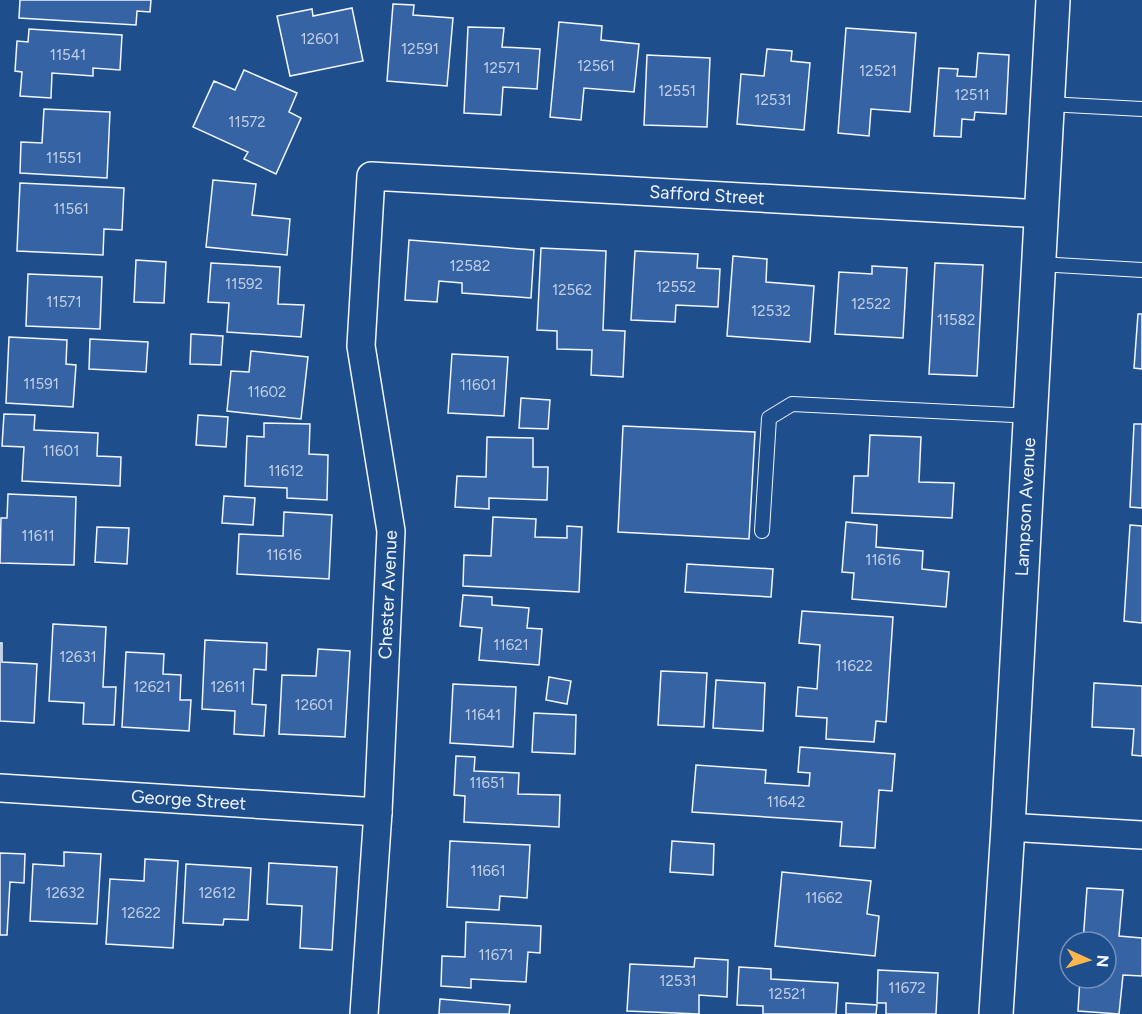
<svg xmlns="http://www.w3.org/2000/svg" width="1142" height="1014" viewBox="0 0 1142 1014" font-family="Figtree,sans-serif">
<rect width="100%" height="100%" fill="#1f4e8c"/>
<path fill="#3563a3" stroke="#f2f6ff" stroke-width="1.5" d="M20,0h131l-1,12 -13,-1 -1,14 -117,-7z
M393,4l21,1 -1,10 40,3 -6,68 -60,-5z
M352,8l11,53 -73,15 -13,-60 35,-7 1,7z
M559,22l43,4 -1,14 38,4 -5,48 -50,-4 -3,32 -31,-3z
M468,27l36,1 -2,19 38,2 -3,40 -34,-2 -2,28 -37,-2z
M846,28l70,5 -6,79 -39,-3 -2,27 -31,-3z
M29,29l93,6 -2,35 -27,-2v8l-41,-3 -1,25 -31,-2 2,-24 -7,-1 2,-30 11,1z
M767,49l25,2 -1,10 19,2 -6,67 -67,-6 4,-50 23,2z
M978,53l31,2 -3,59 -31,-2 -1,8 -12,-1 -1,18 -27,-1 5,-68 19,1 -1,7 19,1z
M647,55l63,3 -3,69 -63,-2z
M244,70l53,23 -8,19 12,6 -25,56 -32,-15 4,-7 -55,-25 21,-46 21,9z
M44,109l66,3 -3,66 -87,-5 1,-31 21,1z
M213,180l43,4 -4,31 38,4 -3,36 -81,-8z
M20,183l104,5 -2,42 -18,-1 -1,26 -86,-4z
M409,240l125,10 -3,48 -69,-5v-10l-23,-2 -2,21 -32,-2z
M541,248l65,3 -3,79 22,1 -2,46 -32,-2 1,-25 -35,-1v-18l-20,-1z
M635,251l63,3 -1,14 23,1 -2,38 -42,-2 -1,17 -44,-2z
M733,256l34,3 -1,23 48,4 -4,56 -83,-6z
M136,260l30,2 -2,41 -30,-1z
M211,263l69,4 -2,37 26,1 -3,32 -74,-5 2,-29 -21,-1z
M935,263l48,2 -6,111 -48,-2z
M872,266l35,2 -4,70 -68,-4 4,-62 33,2z
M28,274l74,3 -2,52 -74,-3z
M1138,314h4v55l-8,-1z
M191,334l32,2 -2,29 -31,-1z
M9,337l58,3 -1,24 10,1 -3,42 -67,-4z
M90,339l58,3 -2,30 -57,-3z
M251,351l57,6 -7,62 -74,-8 4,-40 18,1z
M452,354l56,3 -4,59 -56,-3z
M521,398l29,2 -2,29 -29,-1z
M4,414l31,1 -1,15 64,3 -1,23 24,1 -1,29 -98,-5 2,-34 -22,-1z
M198,415l30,2 -2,30 -30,-2z
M264,423l46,1 -1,30 19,1 -1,45 -40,-2v-10l-42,-2 2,-50 17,1z
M1134,424h8v84l-12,-1z
M623,426l132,6 -6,107 -131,-7z
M870,435l51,2 -2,45 35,1 -2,35 -100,-5 2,-37h14z
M487,437l46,1v29h15l-1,33 -58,-2v11l-34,-2 2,-31 29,1z
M8,494l68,3 -2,68 -74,-2 1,-45h6z
M224,496l31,2 -2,27 -31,-2z
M284,512l48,3 -3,64 -92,-5 2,-40 44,2z
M493,517l43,2 -1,18 32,1v-12l15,1 -3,65 -116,-6 1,-31 27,1z
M846,522l31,3 -1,22 47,4 -1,18 27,3 -3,35 -94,-8 2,-26 -12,-1z
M1130,525l12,1v97l-18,-2z
M97,527l32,1 -2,36 -32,-2z
M687,564l86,5 -2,28 -86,-5z
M463,595l29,2v8l37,3 -2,20 15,1 -3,36 -60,-5 3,-32 -22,-2z
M802,611l91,6 -7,105 -10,-1 -2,21 -48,-3 1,-21 -31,-2 2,-29 19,2 3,-44 -21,-2z
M53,624l53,3 -3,60h13l-2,38 -31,-1 1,-21 -35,-2z
M205,640l62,3 -1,27 -12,-1 -2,35 14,1 -2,31 -30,-2 1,-23 -33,-2z
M0,643h2v19l35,2 -3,59 -34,-2z
M318,649l32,2 -5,86 -66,-3 3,-59 34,1z
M126,652l38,2 -1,20 18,1 -1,25h11l-2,31 -67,-4z
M661,671l46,2 -3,54 -46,-2z
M549,677l22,4 -4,23 -21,-4z
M716,680l49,3 -2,48 -50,-3z
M1094,683l48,3v70l-10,-1 2,-26 -42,-2z
M453,684l63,3 -3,60 -63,-4z
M534,713l42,2 -1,39 -43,-2z
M800,747l95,7 -3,37 -13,-1 -4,58 -35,-2 2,-24 -150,-10 4,-47 70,5 -1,13 44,3 1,-13 -12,-1z
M456,756l19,1 -1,14 45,2 -1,21 42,1 -1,32 -95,-5 1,-26 -11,-1z
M450,841l80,4 -3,53 -27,-2 -1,14 -52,-3z
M672,841l42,3 -1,31 -43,-3z
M64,852l37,2 -4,70 -67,-3 3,-57 31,2z
M0,853l25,1 -1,29 -14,-1 -3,53h-7z
M145,859l33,2 -5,87 -67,-4 4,-65 34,2z
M269,863l68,4 -5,83 -32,-2 2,-42 -35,-2z
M186,864l65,4 -3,52 -24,-1 -1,6 -40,-2z
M782,872l89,9 -4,33 12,2 -4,40 -100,-10z
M1087,888l36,2 -4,46 23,2v38l-19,-1 -4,39 -41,-3 2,-33h26v-36h-23z
M466,922l75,4 -1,27 -12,-1 -2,30 -55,-3v9l-30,-2 1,-30 23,1z
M695,958l33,2 -1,37 -28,-2v19l-72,-3 3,-47 64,3z
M739,967l32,2v10l67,4 -2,31h-73v-8l-26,-1z
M878,970l60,3 -2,41h-50v-11h-9z
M440,999l70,6 -1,9h-70z
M846,1003l31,2 -1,9h-30z"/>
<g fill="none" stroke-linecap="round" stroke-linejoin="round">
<g stroke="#f2f6ff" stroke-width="16">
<path id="lane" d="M1048,104l94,5
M1039,264l103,6
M762,531l7,-113 23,-14 239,12"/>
</g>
<g stroke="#f2f6ff" stroke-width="30">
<g id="street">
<path id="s1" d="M0,788l378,24"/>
<path d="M1008,827l134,8"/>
<path id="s2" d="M364,1014l14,-202 13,-281 -30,-185 10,-170 671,38"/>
</g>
</g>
<g stroke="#f2f6ff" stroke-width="36">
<g id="secondary">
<path id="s3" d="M996,1014l12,-187 45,-827"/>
</g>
</g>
<use href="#lane" stroke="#1f4e8c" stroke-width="14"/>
<use href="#street" stroke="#1f4e8c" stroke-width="27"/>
<use href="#secondary" stroke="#1f4e8c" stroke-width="33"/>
</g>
<g text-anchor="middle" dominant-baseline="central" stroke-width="4.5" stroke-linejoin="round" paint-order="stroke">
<g font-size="15" fill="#c3d1e8">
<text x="320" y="39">12601</text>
<text x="420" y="49">12591</text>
<text x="68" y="55">11541</text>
<text x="596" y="66">12561</text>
<text x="502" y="68">12571</text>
<text x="878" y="71">12521</text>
<text x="677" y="91">12551</text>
<text x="972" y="95">12511</text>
<text x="773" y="100">12531</text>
<text x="247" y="122">11572</text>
<text x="64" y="158">11551</text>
<text x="71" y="209">11561</text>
<text x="470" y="266">12582</text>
<text x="244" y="284">11592</text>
<text x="676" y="287">12552</text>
<text x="572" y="290">12562</text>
<text x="64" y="302">11571</text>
<text x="871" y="304">12522</text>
<text x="771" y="311">12532</text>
<text x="956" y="320">11582</text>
<text x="41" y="384">11591</text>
<text x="478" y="385">11601</text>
<text x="267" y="392">11602</text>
<text x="61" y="451">11601</text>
<text x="286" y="471">11612</text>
<text x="38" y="536">11611</text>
<text x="284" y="555">11616</text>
<text x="883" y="560">11616</text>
<text x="511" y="645">11621</text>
<text x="78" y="657">12631</text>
<text x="854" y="666">11622</text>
<text x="152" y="687">12621</text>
<text x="228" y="687">12611</text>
<text x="314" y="705">12601</text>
<text x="483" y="715">11641</text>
<text x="487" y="783">11651</text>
<text x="786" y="802">11642</text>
<text x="488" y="871">11661</text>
<text x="65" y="893">12632</text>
<text x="217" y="893">12612</text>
<text x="824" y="898">11662</text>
<text x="141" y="913">12622</text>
<text x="496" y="955">11671</text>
<text x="678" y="981">12531</text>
<text x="907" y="988">11672</text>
<text x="787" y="994">12521</text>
</g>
<g font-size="18" fill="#f2f6ff" stroke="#1f4e8c">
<text stroke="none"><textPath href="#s2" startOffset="1178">Safford Street</textPath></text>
<text stroke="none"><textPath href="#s3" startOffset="508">Lampson Avenue</textPath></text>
<text stroke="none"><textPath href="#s2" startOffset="420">Chester Avenue</textPath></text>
<text stroke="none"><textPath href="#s1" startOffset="189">George Street</textPath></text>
</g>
</g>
<g transform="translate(1088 960) rotate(94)"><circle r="28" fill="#1f4e8c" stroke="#7391ba" stroke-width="1.5"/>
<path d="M0-4.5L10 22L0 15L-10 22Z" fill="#ffb74d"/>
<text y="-9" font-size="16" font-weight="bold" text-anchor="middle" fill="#f2f6ff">N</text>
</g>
</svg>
